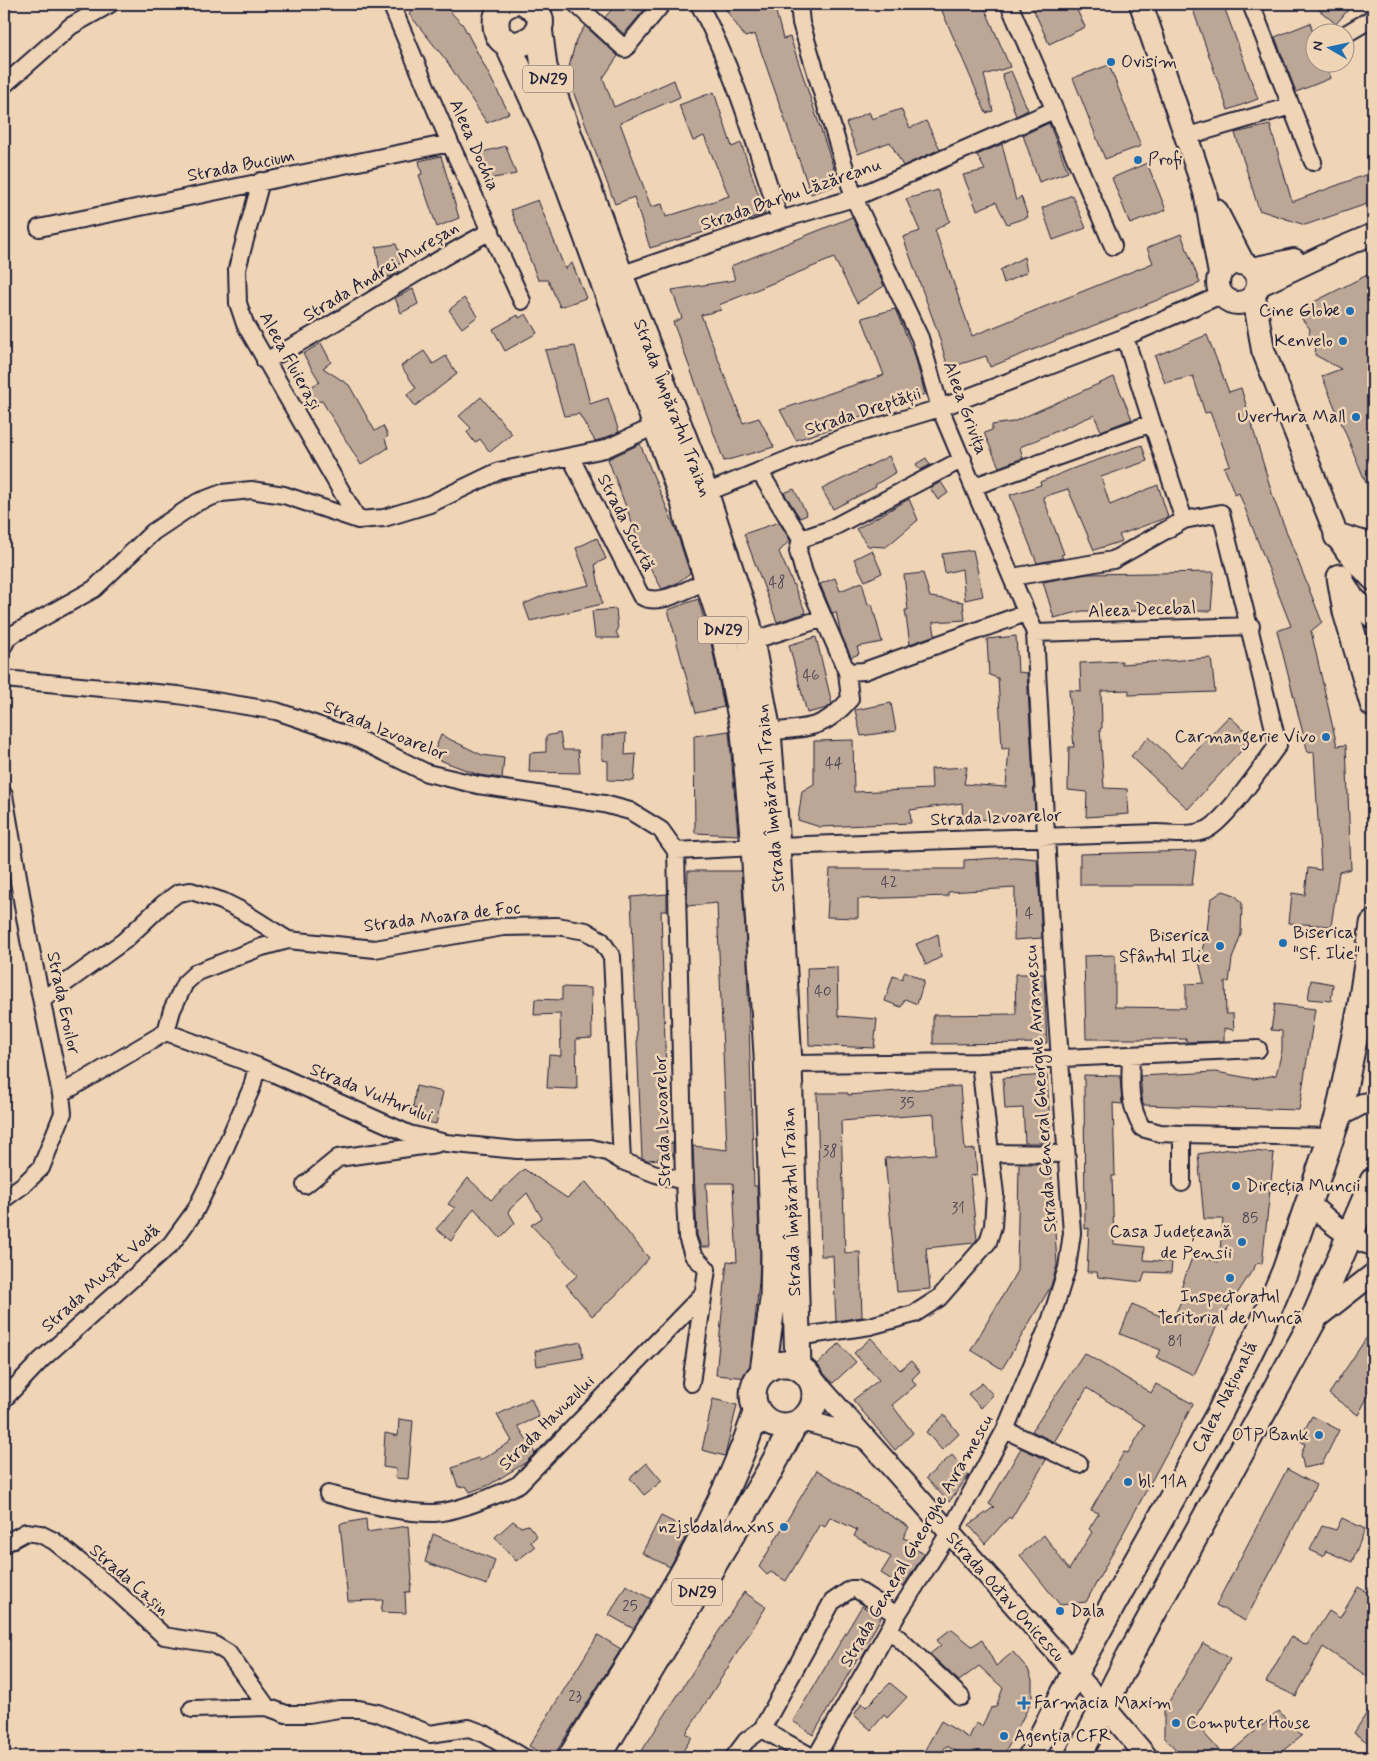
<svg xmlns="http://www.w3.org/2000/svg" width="1377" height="1761" viewBox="0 0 1377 1761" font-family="Mynerve,sans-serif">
<rect width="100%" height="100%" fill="#efd4b6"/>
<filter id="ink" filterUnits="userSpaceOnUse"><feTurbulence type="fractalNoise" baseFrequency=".02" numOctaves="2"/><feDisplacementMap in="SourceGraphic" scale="10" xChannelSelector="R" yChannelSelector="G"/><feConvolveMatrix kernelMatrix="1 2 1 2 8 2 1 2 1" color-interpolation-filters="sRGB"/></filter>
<g filter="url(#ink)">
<path fill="#bca797" stroke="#22223b" d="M419,4h24l20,21 46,88 -22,10 -41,-63 -37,-46z
M617,4h32l-25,30 -19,-17z
M722,4h52l9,35 7,-2 49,147 -28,10 -56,-160 -10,3z
M939,4h44l27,63 -26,8 9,36 -7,2z
M1031,4h43l11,23 -36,17z
M1191,4h32l35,95 -30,11z
M1312,4h41l-17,20z
M1310,23l4,13v26h11l6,16 -35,14 -21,-55z
M585,26l33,30 -15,22 11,29 60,-27 6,17 -60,26 31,84 11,-3 4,13 63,-21 -25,-60 -11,5 -14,-36 35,-13 18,55 9,-4 24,71 -115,34 -16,-51 -19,7 -48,-129 9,-35z
M1109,65l32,81 -36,13 -32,-81z
M1011,71l17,39 -12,6 -14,-42z
M901,109l9,19 16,-7 14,28 -37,17 -13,-24 -32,12 -12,-31 23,-11 3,7z
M1049,123l19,49 -29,10 -16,-47z
M1270,125l22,77 81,-30v30l-68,23 -46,-15 -24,-77z
M1002,144l14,57 5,-5 7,21 -21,7 -11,-22 -19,8 -14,-35 22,-5 -8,-15z
M506,146l10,28 -28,5 -9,-26z
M441,156l18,62 -22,9 -18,-52 3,-1 -3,-13z
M1147,163l19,47 -36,14 -18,-46z
M938,190l12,31 -15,9 37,106 181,-73 -6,-15 34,-14 19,49 -210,84 -4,-11 -38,12 -10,-35 -35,-96 17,-6 -14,-32z
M1072,195l14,33 -33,12 -11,-32z
M538,200l27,69 7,-6 14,35 -26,9 -12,-27h-10l-27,-70z
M852,217l32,69 -27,17 -23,-45 -115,47 2,5 -20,5 42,108 16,-5 15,29 -50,14 -51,-139 9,-4 -10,-28 63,-10 -4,-14z
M396,244l7,19 -5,1 1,8 -7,4 -11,2 -5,-31z
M1024,257l3,15 -23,11 -4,-13z
M1373,272v228l-51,-124 19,-7 -26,-14 1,-11 -8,-5 2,-10 -8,-10v-11z
M413,289l5,15 -17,9 -6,-15z
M464,298l14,18 -16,12 -13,-18z
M895,309l19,44 11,41 -95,33 1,2 -35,11 -16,-30 104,-35 -22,-57z
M526,314l11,19 -32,18 -12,-22 25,-14 1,3z
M1207,335l22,57 12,-4 33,112 48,122 -11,9 26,115 9,-1 5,124 -12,3 -8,54 -42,-3 3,-30 13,2 3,-27 13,2 -7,-118 -6,1 -31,-122 14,-5 -52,-133 -4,2 -11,-28 6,-2 -20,-53 -5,1 -12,-37 -28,7 -10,-27z
M321,343l10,19 -8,6 26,17 26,46 8,-5 5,10 -3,3 3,9 -27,17 -39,-64 -7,1 -7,-14 12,-6 -17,-28z
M575,346l15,58 18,-6 11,34 -17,7 -7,2 -16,-27 -15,2 -19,-66z
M424,351l9,13 13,-8 11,18 -42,32 -8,-11 9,-7 -15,-22z
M1114,377l18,42 -31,12 -7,-16 -74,32 3,11 -24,9 -15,-34 8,-3v-5l21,-3z
M481,397l31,37 -22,18 -10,-13 -5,4 -8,-11 4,-4 -12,-12z
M640,444l36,86 14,43 -13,10 -15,6 -16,-29 -38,-101z
M1142,445l5,16 -46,16 9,28 48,-20 10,32 -49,18 3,6 -28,9 -26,-61 -25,8 21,57 -3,1 2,3 -26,5 -27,-68 31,-10 -1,-3 37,-15z
M889,456l7,16 -21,13 1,2 -43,22 -11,-20z
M926,458l4,7 -10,5 -4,-6z
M941,482l7,11 -10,7 -8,-12z
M794,489l13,26 -7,3 -16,-25z
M909,499l9,21 -32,27 -18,-1 -12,-17z
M779,522l11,18 -11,12 27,61 -29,9 -33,-88z
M597,538l9,21 -11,5 7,40 -72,17 -6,-17 23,-10 43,-9 -14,-37z
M872,550l10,23 -17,8 -11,-22z
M973,550l10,46 -18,4 -3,-31 -17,4 -3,-19z
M1214,572l-3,39h-129l-28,7 -11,-36 45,-8z
M923,573l7,24 33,5 2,18 -32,2 2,13 -25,9 -5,-34h3l-4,-35z
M835,578l5,13 22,-9 6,23 4,-1 10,38 -25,5 2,7 -8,3 -10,-23 -5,-22 -4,1 -12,-29z
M698,599l13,44 13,64 -28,6 -28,-103z
M616,609l2,21 -2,2 3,6h-24l-3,-27z
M1016,636l2,36 9,1 8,140 -27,6 -45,1 -1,-17 -52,7 1,13 -91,4 -22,-7 4,-29 12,-7v-43l39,-1 1,52 78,-3 -1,-20 36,-2 -3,17 42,3 3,-39 -7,1 -4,-71 -9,-3 -2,-36z
M816,637l16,67 -5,4 -20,5 -18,-68z
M1211,658l4,34 -86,3v-5l-28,1 1,37 -2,1 4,59 23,1 2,25 -43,3 1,-25 -19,-2 1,-43h5l-5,-57 12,1 -1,-28 42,-2 -1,3z
M891,703l5,28 -35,5 -6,-26z
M1229,716l24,22 -65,71 -57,-53 18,-19 32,30z
M729,731l9,104 -43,-2 -1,-97z
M560,733l3,17h15l2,23 -51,-1 1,-19 16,-1v-16z
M626,733l-1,22 11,-1 -2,27 -26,-1v-19l-6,-1v-24z
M441,735l41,20 22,3 -2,20 -23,-3 -47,-18z
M1196,851l-4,34h-112v-31z
M1015,857l22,2 5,79 -28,2 1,-52 -67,4v4l-90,3v19l-31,-1 3,-48h134v-9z
M688,871h53l6,89 7,226h3l3,69 -1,27 -10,96 -33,-3 11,-114 10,1 -4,-79h-27l4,64h-9l-4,-12 -4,-89 34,4 -10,-247 -30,3z
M1223,891l12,4 7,8 -1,31 -9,25 -3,23h-4l1,32h7l1,16 -10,-2v13l-38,1v-3h-100l-2,-83 31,-1v52l71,1v-24l18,-1 -5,-22 8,-29 2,-20 2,-13z
M667,894v17h-6l7,232h5v15l-26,2 -5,-2 -11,-261z
M938,934l3,23 -15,8 -10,-21z
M837,967l1,49 39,3 -3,29 -65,-3 -2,-77z
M905,971l19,10 -7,23 -12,-5 -4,8 -16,-6 8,-25 9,3z
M1015,974h29l3,69 -114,1v-29l83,-1z
M1311,980l22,4 -2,17 -23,-2z
M562,987l29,1 1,50 -16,1 1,50 -30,-1 2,-33 12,1 -1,-42 -26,1 1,-16 27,1z
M1275,1004l40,5 -16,101 -156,-5 -3,-29 76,-4 38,7 22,-4 6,-24v-20l-11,-1z
M1047,1075l4,68h-26l-2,-35 -18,1 -2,-31z
M1084,1075l36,1 2,28 -9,-1 2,73h-3l2,68 31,3 -1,13 28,2 -1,11 -26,-1 -3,10 -44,-5 -1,-5h-10l2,-44 -4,1z
M416,1086l27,6 -7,32 -21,-5 2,-10 -4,-1z
M960,1086l5,64 10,-1 2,26 -7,1 7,63 -3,4 -48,5 4,41 -33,3 -12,-134 51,-4 -2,-40 -93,7 4,132 15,-1 2,65 -26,4 -3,-65h-12l-4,-163h31v2z
M1230,1149l44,4 -12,111 -5,-1 -31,48 -2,-1 -30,65 -38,-18 5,-7 -41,-16 12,-30 40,17 14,-31 -5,-2 12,-33 26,7 4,-43h-19l-6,-65z
M1019,1164h32l6,101 -6,21 -49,83 -31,-19 46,-79z
M524,1169l43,29 19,-16 63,76 -34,38 -23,20 -26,-31 12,-10 -47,-50 11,-7 -15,-25 -19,18 7,12 -15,15 -26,-30 -23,33 -15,-12 19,-21 -7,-4 20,-26 23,22z
M1373,1328v59l-15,28 -29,-21z
M871,1338l29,32 11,-9 9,10 -8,8 4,6 -24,20 21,28 -18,17 -42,-50 26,-20 -25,-27z
M581,1342l2,16 -46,8 -2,-15z
M839,1344l17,18 -23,21 -17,-18z
M1084,1353l67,40 5,-9 37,20 -107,198 -26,3 -40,-50 24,-20 25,35 23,-38 -3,-3 10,-16 -8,-3 33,-58 4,1 17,-28 -58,-37 -33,54 -22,-11z
M982,1383l11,12 -12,13 -13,-14z
M531,1398l8,19 -21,9 17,27 -10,10 -36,22 -19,7 -4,-6 -8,1 -6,-19 26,-10 1,3 33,-20 -15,-26z
M713,1399l24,6 -12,51 -23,-6z
M944,1415l15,19 -17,16 -16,-18z
M1312,1416l27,14 -17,34 -18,4 -3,-13 4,-11 -6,-4z
M399,1419l14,2 -5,58 -13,-1 1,-9 -13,-2 2,-34 13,3z
M1021,1448l25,12 -35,59 -2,-2 -24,27 -16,-19 25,-18 -5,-3z
M952,1455l17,20 -20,27 -23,-24z
M647,1463l15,18 -18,14 -14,-17z
M1287,1469l29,16 -71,136 -29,-16z
M817,1470l92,57 -6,11 9,3 -2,5 14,8 -21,33 -22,-14 10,-16 -37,-21 3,-6 -27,-13 -5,10 -5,-3 -34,57 -15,-9 -4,3 -8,-8z
M661,1516l28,14 -19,37 -28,-14z
M1342,1518l23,11 -13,33 -26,-11 -3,5 -13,-6 12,-24 14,4z
M366,1519l1,13 41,-6 4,53 -2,13h-5l1,21 -25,-1 2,-12 -35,1 -8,-77z
M513,1521l8,6 7,-2 9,11 -6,6 4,5 -19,14 -21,-24z
M433,1534l62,26 -8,25 -62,-23z
M626,1585l25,14 -17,30 -25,-14z
M1358,1587l15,9v84l-50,-33 -27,49 -30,-14 25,-45 16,8 22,-34 11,7z
M744,1592l22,15 -80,127 6,3 -13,20h-41z
M862,1606l19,12 -68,117 -20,-14z
M951,1629l21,17 10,-6 14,26 17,-14 15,17 4,11v20l-29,57h-33l-24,-11 -7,11h-18l20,-36 28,17 7,-15 6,3 9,-18 5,-1 7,-19 -24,-22 -20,15 -29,-27 11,-9 -4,-5z
M598,1635l23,14 -68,108h-6l-18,-11z
M1203,1643l27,16 -37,62 32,36 54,-46 23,25 -26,21h-93l-19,-20v-27z
M890,1683l17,14 -20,21 -3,-3 -13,15 -17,-15 8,-12 4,4z
M1373,1703v43l-19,-13z"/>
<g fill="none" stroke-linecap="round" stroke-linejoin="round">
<g stroke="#22223b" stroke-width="20">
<path id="minor" d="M391,4l59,139 72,158
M576,4l49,45 37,-45
M699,4c36,67 57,143 81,216
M799,4l2,19 53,175 66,140 20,70 95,225 17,312 20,288 -5,35 -16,51 -46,111 -56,103 -52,82 -81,142
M1009,4l104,242
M1251,4l62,158
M1344,35l29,-17
M4,85l67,-59 39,-22
M1188,136l103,-30
M261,181l-24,88 1,34 7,21 113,196
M39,228l411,-85
M620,275l160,-55 74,-22 200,-88
M265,361c78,-39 148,-90 226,-130
M1152,423l32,97
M571,458l70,138c19,12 49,-9 67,-16
M759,471l42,68
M975,486l177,-63 -27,-86
M698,496l143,-58 99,-30 185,-71 96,-42
M1035,633l216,-7
M751,641l73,-23
M4,645l4,-8 86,-48 59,-57 45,-30 24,-9 29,-3 33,5 74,25 26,-2 46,-14 69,-33 106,-22 50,-23
M847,672l-43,-99 -6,-22 3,-12 27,-9 135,-71
M4,679l174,16 98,16 80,27 71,35 51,12 126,19 26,7 31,19 15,21 101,-5 380,-13c16,1 34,3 49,-3 19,-8 58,-66 72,-85l-57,-232 -37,7 -71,40 -101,17
M768,732c39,-5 55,-1 82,-33l-3,-27 17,-1 162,-58
M4,795l25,145 32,154 2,19 -22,55 -18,17 -19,14
M676,851l8,330 3,56 6,18 14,14 -16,114
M42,1000l82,-59 39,-37 15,-11 13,-2 31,10 20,10 46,29
M166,1032l91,34 152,68 37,9 71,7 74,-2 16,4 15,9 34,13 28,7
M1131,1056c-1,27 -3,48 11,72l18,5 22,1 150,3
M980,1062l10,91
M789,1064l191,-2 278,-13
M61,1094l105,-62 6,-22 13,-27 12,-11 65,-25 26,-7 87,9 128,-22 54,-1 29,5 15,9 11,17 10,204
M1182,1183v-49
M305,1185l33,-27 98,-14
M797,1337l73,-11 44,-12 25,-16 49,-56 5,-16 2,-32 -5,-41 76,1
M4,1399l37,-39 130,-116 24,-33 19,-38 38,-86 5,-21
M1005,1430l74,34
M328,1494c34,8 69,19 105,19 24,-1 65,-18 86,-29l184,-190
M4,1544l22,-12 14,2 14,7 64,52 46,43 49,8 15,9 39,54 19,7h23l30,-5h20l19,4 52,21 39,-6 16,6 38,23
M890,1630l71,67
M192,1709l75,-2
M762,1729l50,28
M734,1757l12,-16 16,-12 70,-127 19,-13h5l41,26"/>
</g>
<g stroke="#22223b" stroke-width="24">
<path id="tertiary" d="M1252,268l42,-9
M1259,286l76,-36 38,-16
M1338,1117l24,-13 11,-2
M1309,1203c19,18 38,35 64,42
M1313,1321l60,-47
M810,1376l294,330 43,51
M802,1420l61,17"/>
</g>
<g stroke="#22223b" stroke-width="26">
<path id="secondary" d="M1141,4l64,188 15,82
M1216,211l27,52
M1218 283a20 20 0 1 1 40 0a20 20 0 1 1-40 0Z
M1254,297l9,53 74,186 10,15 26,28
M1340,577l12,20 21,20"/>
</g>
<g stroke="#22223b" stroke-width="29">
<path id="primary" d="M509,4c-8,3 -13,10 -13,19 0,46 74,7 31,-19
M539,27l5,40 76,208 85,217 43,132 20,108 9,114 12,218 9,303
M506,41l44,95 134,366 4,18 34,104 22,108 10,115 13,208 7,200 -1,45 -10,71
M1337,536l36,11
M1340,577l6,35 27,92
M753 1395a31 31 0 1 1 62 0a31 31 0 1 1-62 0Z
M571,1757c68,-112 145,-222 186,-347
M598,1757l170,-283 26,-49
M1031,1757l43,-83 146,-262 36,-73 29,-68 53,-154 22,-106 13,-87
M1078,1757l51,-100 184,-336 60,-140"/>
</g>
<use href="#minor" stroke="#efd4b6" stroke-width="16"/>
<use href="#tertiary" stroke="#efd4b6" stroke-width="20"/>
<use href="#secondary" stroke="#efd4b6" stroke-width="22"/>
<use href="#primary" stroke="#efd4b6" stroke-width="25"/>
</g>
</g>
<g fill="#1f6fb2" stroke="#efd4b6" stroke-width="2">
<circle cx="1111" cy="62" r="5"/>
<circle cx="1138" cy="160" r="5"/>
<circle cx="1350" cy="311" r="5"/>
<circle cx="1343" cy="341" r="5"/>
<circle cx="1356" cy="417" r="5"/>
<circle cx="1326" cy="737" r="5"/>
<circle cx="1283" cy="943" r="5"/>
<circle cx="1220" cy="946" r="5"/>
<circle cx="1236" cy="1186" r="5"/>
<circle cx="1242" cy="1242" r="5"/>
<circle cx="1230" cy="1278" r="5"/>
<circle cx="1319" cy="1435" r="5"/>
<circle cx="1128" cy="1482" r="5"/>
<circle cx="784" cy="1527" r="5"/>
<circle cx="1060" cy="1611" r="5"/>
<path d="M1021.5 1695.5h5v5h5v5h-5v5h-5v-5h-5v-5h5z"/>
<circle cx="1176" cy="1723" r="5"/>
<circle cx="1004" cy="1736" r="5"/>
</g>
<g text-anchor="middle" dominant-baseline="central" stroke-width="5" stroke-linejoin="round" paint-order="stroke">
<g font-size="15" fill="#484352">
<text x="777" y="583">48</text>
<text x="811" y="676">46</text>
<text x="834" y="764">44</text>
<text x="889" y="883">42</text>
<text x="1029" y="914">4</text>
<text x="823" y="992">40</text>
<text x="907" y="1104">35</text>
<text x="830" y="1152">38</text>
<text x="958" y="1209">31</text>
<text x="1250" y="1219">85</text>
<text x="1175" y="1342">81</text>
<text x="630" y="1607">25</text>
<text x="575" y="1697">23</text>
</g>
<g fill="#efd4b6" stroke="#605760" stroke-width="1">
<rect x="523" y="65.5" width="50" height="27" rx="4"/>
<rect x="698" y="616.5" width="50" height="27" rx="4"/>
<rect x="672" y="1578.5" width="50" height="27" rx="4"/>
</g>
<g font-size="16" font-weight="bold" fill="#22223b">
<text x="548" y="79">DN29</text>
<text x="723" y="630">DN29</text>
<text x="697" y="1592">DN29</text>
</g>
<g font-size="18" fill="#22223b" stroke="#efd4b6" text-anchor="start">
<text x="1121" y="62">Ovisim</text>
<text x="1148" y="160">Profi</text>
<text x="1340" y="311" text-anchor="end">Cine Globe</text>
<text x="1333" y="341" text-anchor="end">Kenvelo</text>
<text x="1346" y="417" text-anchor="end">Uvertura Mall</text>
<text x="1316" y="737" text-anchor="end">Carmangerie Vivo</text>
<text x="1293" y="933">Biserica<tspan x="1293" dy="21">"Sf. Ilie"</tspan></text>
<text x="1210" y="936" text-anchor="end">Biserica<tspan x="1210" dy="21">Sfântul Ilie</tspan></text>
<text x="1246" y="1186">Direcția Muncii</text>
<text x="1232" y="1232" text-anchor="end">Casa Județeană<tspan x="1232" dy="21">de Pensii</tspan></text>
<text x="1230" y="1297" text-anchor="middle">Inspectoratul<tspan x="1230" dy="21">Teritorial de Muncã</tspan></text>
<text x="1309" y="1435" text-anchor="end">OTP Bank</text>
<text x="1138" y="1482">bl. 11A</text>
<text x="774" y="1527" text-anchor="end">nzjsbdaldnxns</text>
<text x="1070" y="1611">Dala</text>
<text x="1034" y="1703">Farmacia Maxim</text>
<text x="1186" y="1723">Computer House</text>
<text x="1014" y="1736">Agenția CFR</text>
</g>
<g font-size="18" fill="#22223b" stroke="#efd4b6">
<text transform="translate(474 145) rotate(66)">Aleea Dochia</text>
<text transform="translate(241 166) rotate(-11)">Strada Bucium</text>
<text transform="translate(791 195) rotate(-19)">Strada Barbu Lăzăreanu</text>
<text transform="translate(381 272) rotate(-31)">Strada Andrei Mureșan</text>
<text transform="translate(290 361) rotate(61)">Aleea Fluierași</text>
<text transform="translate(672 408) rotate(69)">Strada Împăratul Traian</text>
<text transform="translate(965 408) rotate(70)">Aleea Grivița</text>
<text transform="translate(863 412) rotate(-18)">Strada Dreptății</text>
<text transform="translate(626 523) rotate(63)">Strada Scurtă</text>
<text transform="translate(1142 610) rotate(-2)">Aleea Decebal</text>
<text transform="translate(385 731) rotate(22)">Strada Izvoarelor</text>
<text transform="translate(771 798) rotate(-95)">Strada Împăratul Traian</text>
<text transform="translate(996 818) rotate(-2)">Strada Izvoarelor</text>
<text transform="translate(442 917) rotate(-7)">Strada Moara de Foc</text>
<text transform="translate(63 1003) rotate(78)">Strada Eroilor</text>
<text transform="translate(1041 1089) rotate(-94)">Strada General Gheorghe Avramescu</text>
<text transform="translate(371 1093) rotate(22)">Strada Vulturului</text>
<text transform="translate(663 1121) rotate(-92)">Strada Izvoarelor</text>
<text transform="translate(792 1202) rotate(-92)">Strada Împăratul Traian</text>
<text transform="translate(101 1278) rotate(-42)">Strada Mușat Vodă</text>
<text transform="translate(1225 1397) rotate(-63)">Calea Națională</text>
<text transform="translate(547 1423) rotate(-45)">Strada Havuzului</text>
<text transform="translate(917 1541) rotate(-60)">Strada General Gheorghe Avramescu</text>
<text transform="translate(129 1580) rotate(41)">Strada Cașin</text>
<text transform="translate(1005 1597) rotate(48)">Strada Octav Onicescu</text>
</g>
</g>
<rect width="1377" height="1761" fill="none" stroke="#efd4b6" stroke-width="20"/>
<rect x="10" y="10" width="1357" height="1741" fill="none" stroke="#22223b" stroke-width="2" filter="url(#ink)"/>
<g transform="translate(1330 48) rotate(279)"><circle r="24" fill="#efd4b6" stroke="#9d8d85"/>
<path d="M0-4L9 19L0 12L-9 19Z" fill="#1f6fb2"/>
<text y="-8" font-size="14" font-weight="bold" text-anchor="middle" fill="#22223b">N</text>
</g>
</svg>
